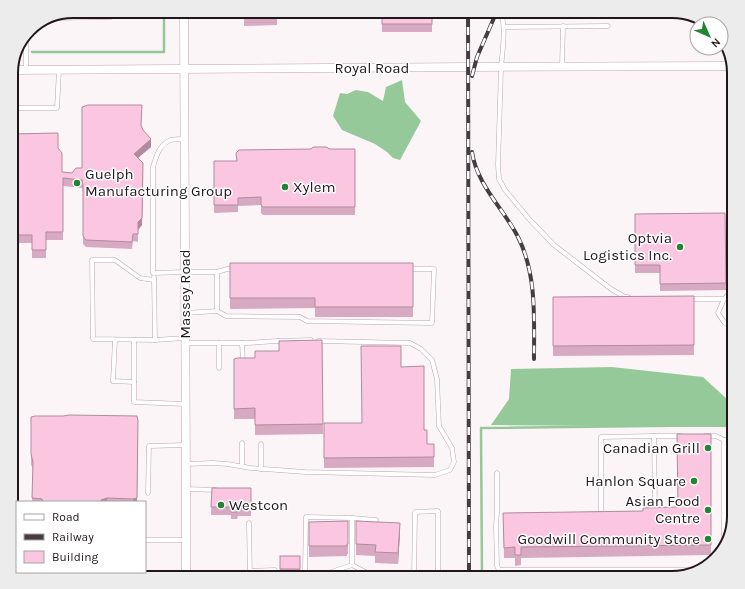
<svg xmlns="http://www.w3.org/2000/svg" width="745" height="589" font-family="Karla,sans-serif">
<rect width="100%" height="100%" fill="#fcf5f8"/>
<g fill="#96c999">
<path d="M402 80 405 102 421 121 400 160 393 158 387 152 375 144 342 130 333 116 340 93 347 94 356 90 368 92 383 101 386 87Z"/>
<path d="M612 367 703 377 728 400 726 427 491 425 509 399 511 369Z"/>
</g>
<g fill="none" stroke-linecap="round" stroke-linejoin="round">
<g stroke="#95c899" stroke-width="2.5">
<path d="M32 52H164V11"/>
<path d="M482 578 481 428 734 425"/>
</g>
<defs>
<g id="service">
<path d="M79 11V17"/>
<path d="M500 11C507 26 502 52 501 69 500 101 499 133 498 165L499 179 505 190 530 220 554 245 611 289 625 297H628"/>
<path d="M55 18 111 17"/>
<path d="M504 27 608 26"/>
<path d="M26 39V70"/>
<path d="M562 67 563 26"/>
<path d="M11 108H57L59 70"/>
<path d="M184 139C180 139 175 139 171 140 159 144 156 157 153 167V273L185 272H217V311L185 313"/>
<path d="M217 272 227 269H235"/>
<path d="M154 277 155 340 185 338"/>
<path d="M154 280 140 278 115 260H92L93 339 155 340"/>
<path d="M689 299H724"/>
<path d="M217 311 226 316 300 317 307 321 432 323 434 269H408"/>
<path d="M734 329 724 322 718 313 724 299 734 288"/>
<path d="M115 340 113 381 134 382"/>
<path d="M134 340V402L185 404"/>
<path d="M186 343H247L277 341 311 340"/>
<path d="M219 343V368"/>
<path d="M242 343 243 363"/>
<path d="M705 436H716L724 440H734"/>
<path d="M724 440V542"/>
<path d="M242 443V466"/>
<path d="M261 444V469"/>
<path d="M186 464 213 463 227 464 251 468 305 472 435 475 450 470 454 462 452 448 439 426 437 379 432 360 421 349 410 343 318 341"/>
<path d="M497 473V512L496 526 497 566 499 570H702"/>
<path d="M186 489 216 490"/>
<path d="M148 493 149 446 186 445"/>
<path d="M601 511V437L654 436"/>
<path d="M655 511 654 436H681"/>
<path d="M249 523 250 578"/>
<path d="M145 540H186"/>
<path d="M250 571 275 570"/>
<path d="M373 576 352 565V518L376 520"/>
<path d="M308 578 305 571 306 517 352 518"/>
<path d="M313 578 352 565"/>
<path d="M372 578 373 576 414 573"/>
<path d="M414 578 415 512 438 511V578"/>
</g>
<g id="minor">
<path d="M184 11 186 489V578"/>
<path d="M11 70 474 67 732 66"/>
</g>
</defs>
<use href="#service" stroke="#c0a2b0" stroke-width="5"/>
<use href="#minor" stroke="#c0a2b0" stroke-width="9"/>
<use href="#service" stroke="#fff" stroke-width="4"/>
<use href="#minor" stroke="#fff" stroke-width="8"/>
<defs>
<g id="rail">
<path d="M468 11 469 578"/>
<path d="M472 76 477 57 497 11"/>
<path d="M472 152C477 185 503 208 518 237 537 275 534 318 534 359"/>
</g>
</defs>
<use href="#rail" stroke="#473c42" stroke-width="4"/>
<use href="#rail" stroke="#fff" stroke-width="2.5" stroke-dasharray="8" stroke-linecap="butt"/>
</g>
<g fill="#d8aac1">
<path d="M244 11H277V25L244 26Z"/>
<path d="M382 11H446V14H432V32H382Z"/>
<path d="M141 125 143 130 151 147 138 158 143 171 142 225 138 230V242L133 241 132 249 86 247 83 244V192L82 188 63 186V240H46V258H32V243H11V134L58 148 62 172 72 173 82 168Z"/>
<path d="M329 149H355V215H263L261 213V205L238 206V212L214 213V161H236Z"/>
<path d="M725 213 726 290 660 291V273H635V214Z"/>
<path d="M230 263H413V317H315V308L230 309Z"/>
<path d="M694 296V355L553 356V297Z"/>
<path d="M322 340 323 434 255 435V419H234V359L255 358Z"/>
<path d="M401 367 424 430 427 444H434V467L324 468V423H362Z"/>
<path d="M31 417 137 502H32L33 471 31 464Z"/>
<path d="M711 434V555L521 558V565L515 566V558H504L503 513 643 511 677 507Z"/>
<path d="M212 488H251V516H238L237 519H231V515H211Z"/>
<path d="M348 521V554H347V556L309 557V522Z"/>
<path d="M356 521 400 533 398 564 375 563V556L356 555Z"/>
<rect x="280" y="556" width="20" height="21"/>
</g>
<g fill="#b08b9d">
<path d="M151 139V147L134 161V154Z"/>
<path d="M143 171 142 225 138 230V242V222Z"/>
<path d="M138 421 137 502H133V499Z"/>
<path d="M107 498V502H101V500Z"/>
<path d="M400 523V533L398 564V553Z"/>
</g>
<g fill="#fbc6e0" stroke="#b08b9d">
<path d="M244 11H277V15L244 16Z"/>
<rect x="382" y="11" width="50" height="13"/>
<path d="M88 105H142L141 125 143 130 151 139 134 154 143 163 142 218 138 222V234H133L132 242 86 240 83 236V185L82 180 63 178V232H46V250H32V235H11V134L58 133V148L62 153V172L72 173 76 168H82V107Z"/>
<path d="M313 147H327L329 149H355V207H263L261 205V197L238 198V205H214V161H237L236 153 239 150 311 149Z"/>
<path d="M725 213 726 283 660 284V265H635V214Z"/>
<path d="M230 263H413V307H315V298H230Z"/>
<path d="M694 296V345L553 346V297Z"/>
<path d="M322 340 323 424 255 425V408L234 409V359L237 358H255V351H279V341Z"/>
<path d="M361 346H401V367L424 366V430H427V444H434V457L324 458V423H362Z"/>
<path d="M69 415 137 416 138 421 137 498 133 499 107 498 101 500V502H43L42 499 32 498 33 462 31 454V417L35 416H63Z"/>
<path d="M677 434H711V545L521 547V555H515V547L504 548 503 513 643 511V508L678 507Z"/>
<path d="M212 488H251V508H238L237 512H231V507H211Z"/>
<path d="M348 521V544H347V546H309V522Z"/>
<path d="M356 521 400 523 398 553 375 552 376 545 356 544Z"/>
<rect x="280" y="556" width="20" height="13"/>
</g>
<g fill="#248436" stroke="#fff" stroke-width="1.5">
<circle cx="77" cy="183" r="4"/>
<circle cx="285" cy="187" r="4"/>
<circle cx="680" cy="247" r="4"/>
<circle cx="708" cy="448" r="4"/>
<circle cx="694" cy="481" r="4"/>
<circle cx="221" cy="505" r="4"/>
<circle cx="708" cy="510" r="4"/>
<circle cx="708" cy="539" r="4"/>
</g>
<g text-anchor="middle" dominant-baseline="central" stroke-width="3" stroke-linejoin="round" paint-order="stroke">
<g font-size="15" fill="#21161c" stroke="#fff">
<text x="372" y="68">Royal Road</text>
<text transform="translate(185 294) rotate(-90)">Massey Road</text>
</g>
<g font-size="15" fill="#21161c" stroke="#fff" text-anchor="end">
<text x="85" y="174" text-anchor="start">Guelph<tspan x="85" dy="17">Manufacturing Group</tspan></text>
<text x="293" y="187" text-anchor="start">Xylem</text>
<text x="672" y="238">Optvia<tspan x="672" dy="17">Logistics Inc.</tspan></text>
<text x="700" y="448">Canadian Grill</text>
<text x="686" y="481">Hanlon Square</text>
<text x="700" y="501">Asian Food<tspan x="700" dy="17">Centre</tspan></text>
<text x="229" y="505" text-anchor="start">Westcon</text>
<text x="700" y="539">Goodwill Community Store</text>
</g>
</g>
<path d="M0 0H745V589H0ZM73 18H672A55 55 0 0 1 727 73V516A55 55 0 0 1 672 571H73A55 55 0 0 1 18 516V73A55 55 0 0 1 73 18Z" fill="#edeced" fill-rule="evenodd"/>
<path fill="none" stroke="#21161c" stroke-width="2" d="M73 18H672A55 55 0 0 1 727 73V516A55 55 0 0 1 672 571H73A55 55 0 0 1 18 516V73A55 55 0 0 1 73 18Z"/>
<rect x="16" y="501" width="130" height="72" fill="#ffffff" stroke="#a6a2a4"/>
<rect x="24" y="514" width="20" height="6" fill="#ffffff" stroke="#a6a2a4"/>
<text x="52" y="521" font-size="12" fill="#21161c">Road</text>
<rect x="24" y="534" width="20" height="6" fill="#473c42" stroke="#a6a2a4"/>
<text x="52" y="541" font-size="12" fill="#21161c">Railway</text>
<rect x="24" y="551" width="20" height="12" fill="#fbc6e0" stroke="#a6a2a4"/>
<text x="52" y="561" font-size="12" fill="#21161c">Building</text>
<g transform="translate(709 36) rotate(135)"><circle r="19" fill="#ffffff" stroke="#a6a2a4"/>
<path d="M0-3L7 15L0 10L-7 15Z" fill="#248436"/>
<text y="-6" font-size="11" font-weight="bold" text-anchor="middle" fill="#21161c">N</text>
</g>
</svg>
